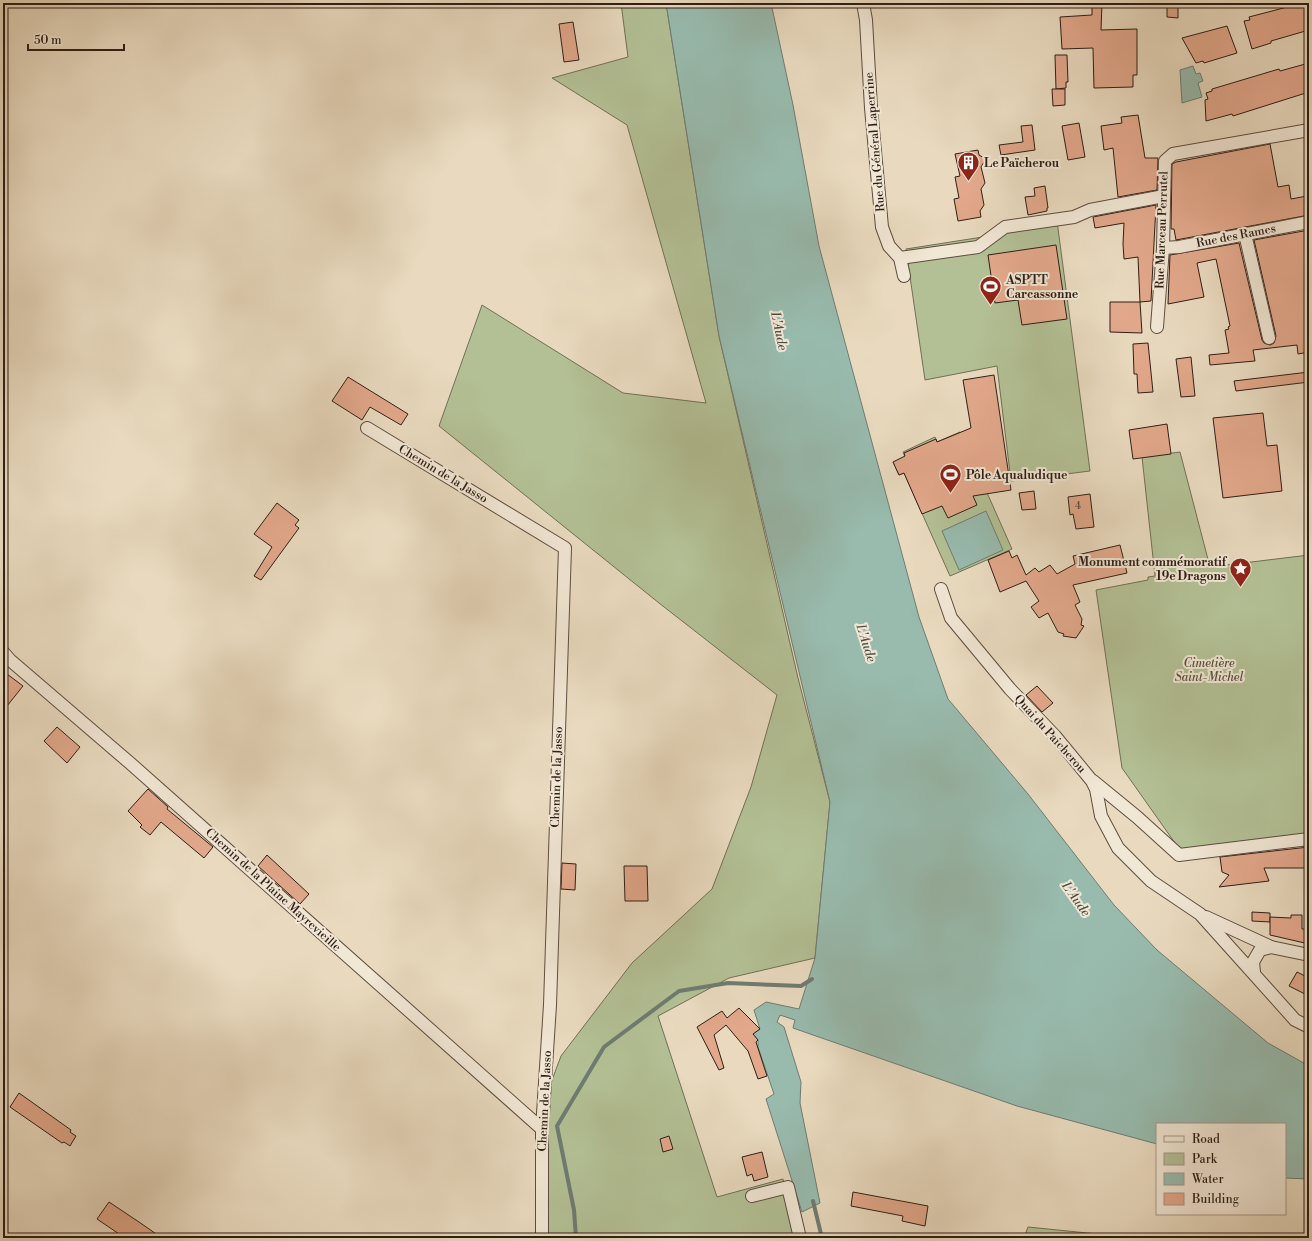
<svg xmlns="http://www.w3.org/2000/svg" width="1312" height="1241" font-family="'Libre Bodoni',serif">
<rect width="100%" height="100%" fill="#e9dabf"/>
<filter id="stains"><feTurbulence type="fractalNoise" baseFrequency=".005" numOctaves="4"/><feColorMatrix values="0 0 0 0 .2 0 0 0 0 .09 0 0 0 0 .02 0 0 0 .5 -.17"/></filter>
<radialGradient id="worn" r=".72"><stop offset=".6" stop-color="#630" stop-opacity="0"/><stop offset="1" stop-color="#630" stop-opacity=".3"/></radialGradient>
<g fill="#b3c095" stroke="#716f56">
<path d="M621 3H666L719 336 798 678 830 802 815 958 729 978 658 1016 717 1197 783 1179 797 1238H546L540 1112 561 1056 632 963 712 889 751 787 777 695 659 603 439 426 482 305 623 393 706 403 627 125 552 78 628 57Z"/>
<path d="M1057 221 1090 471 1011 481 997 366 925 380 906 249 989 236Z"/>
<path d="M960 432 1012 549 950 576 904 473 899 475 893 462 905 457 903 452 935 437 937 442Z"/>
<path d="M1180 452 1210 567 1309 555V834L1180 850 1122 768 1096 590 1148 580V577L1155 576 1142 457Z"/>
<path d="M1028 1227 1137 1238H1024Z"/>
</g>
<g fill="#98bbae" stroke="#6e7c72">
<path d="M666 3H771L793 105 819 246 919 617 948 699 1028 794 1114 905 1157 950 1268 1043 1309 1066V1179L1285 1178V1124H1157V1144L1017 1106 793 1028 795 1020 780 1015 777 1022 784 1027 801 1082 800 1103 820 1203 802 1212 766 1099 774 1094 758 1047V1040L753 1034 760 1029 754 1010 766 1002 799 1009 815 958 830 802 719 336Z"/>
<path d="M1193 66 1196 74 1200 73 1203 81 1198 83 1202 97 1182 103 1180 70Z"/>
<path d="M986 511 1003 550 959 570 942 531Z"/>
</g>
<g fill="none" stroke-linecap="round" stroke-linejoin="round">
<g stroke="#6e7c72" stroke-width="4">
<path d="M813 1201 822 1238"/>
<path d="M576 1238 574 1210 557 1126 604 1047 679 991 728 983 801 986 812 979"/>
</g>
</g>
<g fill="#e2a88b" stroke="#2f1e17">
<path d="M1092 3H1102L1101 30 1137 29V75H1133V87L1094 88 1093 48 1062 49 1060 17 1092 15Z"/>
<path d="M1167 3H1178V18L1167 17Z"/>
<path d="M1295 3H1309V30L1271 41V43L1252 49 1244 21 1250 20 1249 17 1295 5Z"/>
<path d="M573 22 579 60 564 62 559 24Z"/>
<path d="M1227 26 1237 53 1204 63 1203 61 1196 63 1182 38Z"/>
<path d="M1055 55H1067L1068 82H1066V88L1056 89Z"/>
<path d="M1309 63V92L1233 116 1232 114 1206 121 1205 100 1208 99 1206 93 1212 91V89L1279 69 1280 71Z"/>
<path d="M1052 89H1065V105L1053 106Z"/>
<path d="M1138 115 1145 158H1158L1157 190 1118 197 1113 148 1104 150 1101 126 1122 123 1121 117Z"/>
<path d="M1079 123 1085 157 1068 160 1062 126Z"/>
<path d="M1032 125 1035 150 1001 155 999 145 1023 142 1021 126Z"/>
<path d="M1270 144 1278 187 1289 185 1291 199 1307 196 1309 215 1176 240 1174 229H1171L1172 164 1176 162Z"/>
<path d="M978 150 979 155 986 159 981 167 985 183 981 189 984 205 980 211 981 217 958 221 954 199 959 198 955 177 960 176 955 154Z"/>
<path d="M1045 186 1048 208H1047V211L1028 215 1025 197 1035 196 1034 188Z"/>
<path d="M1156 205 1151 301 1140 302 1142 333 1110 332V302H1140L1138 257 1124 259 1123 244 1124 223 1095 228 1093 217Z"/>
<path d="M1309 230V250L1306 251 1309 264V352L1298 354 1297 345 1253 350 1255 361 1210 365 1209 355 1229 353 1225 330 1229 329 1228 327 1230 326 1216 259 1197 263 1204 297 1168 304 1170 255 1239 243 1262 340 1264 343 1270 345 1274 343 1276 336 1254 240Z"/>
<path d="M1056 245 1067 319 1022 325 1018 300 995 303 988 255Z"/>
<path d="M1148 343 1153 392 1138 393 1137 374H1134L1133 344Z"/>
<path d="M1191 357 1195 396 1181 397 1176 359Z"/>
<path d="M1309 372V382L1236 391 1234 381Z"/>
<path d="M994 375 1011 490 973 496 977 505 948 518 942 506 922 514 904 473 899 475 893 462 905 456 904 453 936 439 937 442 971 428 963 380Z"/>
<path d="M348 377 408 414 401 425 370 407 362 420 332 401Z"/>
<path d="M1263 413 1267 446 1277 445 1282 491 1223 498 1213 418Z"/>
<path d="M1167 424 1171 454 1133 459 1129 430Z"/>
<path d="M1034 491 1036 509 1022 510 1019 493Z"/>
<path d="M1090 494 1094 527 1076 529 1073 514 1070 515 1068 497Z"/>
<path d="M277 503 299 520 295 525 299 528 261 580 254 576 272 547 254 534Z"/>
<path d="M1120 545 1127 573 1073 585 1080 602 1075 605 1082 619 1081 625 1084 626 1076 638 1063 636 1064 634 1058 632 1048 613 1039 618 1031 607 1039 601 1026 581 1000 592 988 560 1009 551 1012 558 1017 555 1026 575 1035 568 1039 572 1050 565 1057 574 1075 564 1073 556Z"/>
<path d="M3 671 23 686 3 711Z"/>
<path d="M1037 686 1053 703 1042 712 1026 695Z"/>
<path d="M57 727 80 747 67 763 44 741Z"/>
<path d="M148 789 168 807 167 809 213 847 204 858 161 822 150 835 140 827 142 825 128 811Z"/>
<path d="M1309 847V868H1264L1269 881 1219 887 1229 875 1222 872 1220 857Z"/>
<path d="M267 855 309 894 300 904 258 866Z"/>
<path d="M562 863 576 864 575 890 561 889Z"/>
<path d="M624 866H647L648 901H625Z"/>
<path d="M1252 912 1270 913V922L1252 921Z"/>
<path d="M1291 915H1302V929H1309V944L1270 935V917L1291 918Z"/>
<path d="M1297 972 1309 978V996L1289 986Z"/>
<path d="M739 1008 760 1029 753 1034 758 1040 756 1042 767 1076 758 1079 748 1051 726 1025 714 1035 724 1068 719 1070 697 1027 722 1011 727 1018Z"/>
<path d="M19 1093 71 1130 70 1132 76 1136 70 1146 64 1142 62 1143 10 1107Z"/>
<path d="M669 1136 673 1149 663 1152 660 1139Z"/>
<path d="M762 1152 768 1177 754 1181 752 1174 747 1176 742 1157Z"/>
<path d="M853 1192 928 1206 925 1226 902 1221 903 1216 851 1206Z"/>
<path d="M109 1202 139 1222 162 1238H125L97 1219Z"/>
</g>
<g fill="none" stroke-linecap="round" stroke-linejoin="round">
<defs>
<g id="minor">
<path d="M863 3 866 20 871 108 882 227 889 246 900 258 904 276"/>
<path d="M1245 234 1269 338"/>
<path d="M1163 248 1179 247 1309 222"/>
<path d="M900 258 978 247 1005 227 1074 217 1090 210 1164 196"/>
<path d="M1157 327 1163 248 1165 161 1173 154 1309 130"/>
<path d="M367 428 565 548 550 1005 542 1129V1238"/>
<path d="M941 589 951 618 1010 689 1055 736 1092 781 1096 789 1101 816 1118 848 1151 881 1200 914 1295 1020 1309 1027"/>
<path d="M3 652 10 660 130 763 542 1129"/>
<path d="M1093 781 1137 817 1179 855 1309 839"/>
<path d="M1206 917 1271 947 1309 955"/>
<path d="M1254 972 1253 962 1260 950 1271 947"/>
<path d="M752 1196 788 1187 800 1238"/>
</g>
</defs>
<use href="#minor" stroke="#5e4d41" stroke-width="14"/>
<use href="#minor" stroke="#f1e7d5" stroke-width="12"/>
</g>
<defs>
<symbol id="building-pin" viewBox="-11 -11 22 30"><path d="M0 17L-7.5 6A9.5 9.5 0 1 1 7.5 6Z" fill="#8f2418" stroke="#f1e7d5"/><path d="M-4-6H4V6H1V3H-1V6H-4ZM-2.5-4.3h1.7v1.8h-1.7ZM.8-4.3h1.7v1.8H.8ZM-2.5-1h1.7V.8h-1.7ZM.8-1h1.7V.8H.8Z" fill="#fff"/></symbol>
<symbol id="stadium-pin" viewBox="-11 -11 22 30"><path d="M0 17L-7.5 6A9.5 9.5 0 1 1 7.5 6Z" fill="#8f2418" stroke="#f1e7d5"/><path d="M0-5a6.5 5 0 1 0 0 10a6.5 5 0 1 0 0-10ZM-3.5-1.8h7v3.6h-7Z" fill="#fff"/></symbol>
<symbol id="sight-pin" viewBox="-11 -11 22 30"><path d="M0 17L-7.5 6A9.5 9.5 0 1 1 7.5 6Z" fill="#8f2418" stroke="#f1e7d5"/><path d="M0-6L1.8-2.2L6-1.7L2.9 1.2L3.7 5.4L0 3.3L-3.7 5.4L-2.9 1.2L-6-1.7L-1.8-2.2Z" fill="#fff"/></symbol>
</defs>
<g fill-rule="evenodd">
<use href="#building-pin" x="956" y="150" width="25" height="34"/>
<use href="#stadium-pin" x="978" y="274" width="25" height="34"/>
<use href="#stadium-pin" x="938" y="462" width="25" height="34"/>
<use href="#sight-pin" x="1228" y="556" width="25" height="34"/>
</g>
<g text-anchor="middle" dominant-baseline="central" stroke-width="4" stroke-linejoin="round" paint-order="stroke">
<g font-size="10" fill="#5c4034">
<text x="1078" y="506">4</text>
</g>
<g font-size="12" fill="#2f1e17" stroke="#f1e7d5">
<text transform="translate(875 142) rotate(-95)">Rue du Général Laperrine</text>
<text transform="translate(1162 230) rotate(-88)">Rue Marceau Perrutel</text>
<text transform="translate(1236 236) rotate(-11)">Rue des Rames</text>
<text transform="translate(443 474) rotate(31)">Chemin de la Jasso</text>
<text transform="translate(1050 734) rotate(48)">Quai du Paicherou</text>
<text transform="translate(557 777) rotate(-88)">Chemin de la Jasso</text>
<text transform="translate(273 890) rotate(42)">Chemin de la Plaine Mayrevieille</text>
<text transform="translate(545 1101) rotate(-87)">Chemin de la Jasso</text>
</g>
<g font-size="12" font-weight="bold" fill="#2f1e17" stroke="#f1e7d5" text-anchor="start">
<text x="984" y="163">Le Païcherou</text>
<text x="1006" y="280">ASPTT<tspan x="1006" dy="14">Carcassonne</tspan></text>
<text x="966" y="475">Pôle Aqualudique</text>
<text x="1226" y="562" text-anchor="end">Monument commémoratif<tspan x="1226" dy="14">19e Dragons</tspan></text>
</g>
<g font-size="12" font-style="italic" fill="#574f3d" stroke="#f1e7d5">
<text x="1209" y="663">Cimetière<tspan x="1209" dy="14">Saint-Michel</tspan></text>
</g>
<g font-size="13" font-style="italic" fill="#4e4d44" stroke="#f1e7d5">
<text transform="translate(779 331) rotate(78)">L'Aude</text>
<text transform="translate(866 643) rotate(72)">L'Aude</text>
<text transform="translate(1076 899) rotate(55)">L'Aude</text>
</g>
</g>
<rect width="1312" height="1241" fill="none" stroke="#e9dabf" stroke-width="16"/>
<rect x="4" y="4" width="1304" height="1233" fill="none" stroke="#2f1e17" stroke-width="2"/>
<rect x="8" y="8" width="1296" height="1225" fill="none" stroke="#2f1e17"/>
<rect x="1156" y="1123" width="130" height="92" fill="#f1e7d5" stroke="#a39789"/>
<rect x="1164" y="1136" width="20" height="6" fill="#f1e7d5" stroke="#a39789"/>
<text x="1192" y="1143" font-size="12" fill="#2f1e17">Road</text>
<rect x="1164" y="1153" width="20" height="12" fill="#b3c095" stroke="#a39789"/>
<text x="1192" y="1163" font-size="12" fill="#2f1e17">Park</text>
<rect x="1164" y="1173" width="20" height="12" fill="#98bbae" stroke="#a39789"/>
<text x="1192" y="1183" font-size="12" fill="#2f1e17">Water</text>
<rect x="1164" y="1193" width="20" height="12" fill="#e2a88b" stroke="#a39789"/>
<text x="1192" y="1203" font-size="12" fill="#2f1e17">Building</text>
<path d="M28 44v6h96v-6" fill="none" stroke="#2f1e17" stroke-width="2"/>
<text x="34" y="44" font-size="12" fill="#2f1e17" stroke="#f1e7d5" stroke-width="3" paint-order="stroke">50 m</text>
<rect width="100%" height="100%" filter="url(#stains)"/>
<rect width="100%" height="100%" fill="url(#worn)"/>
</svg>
